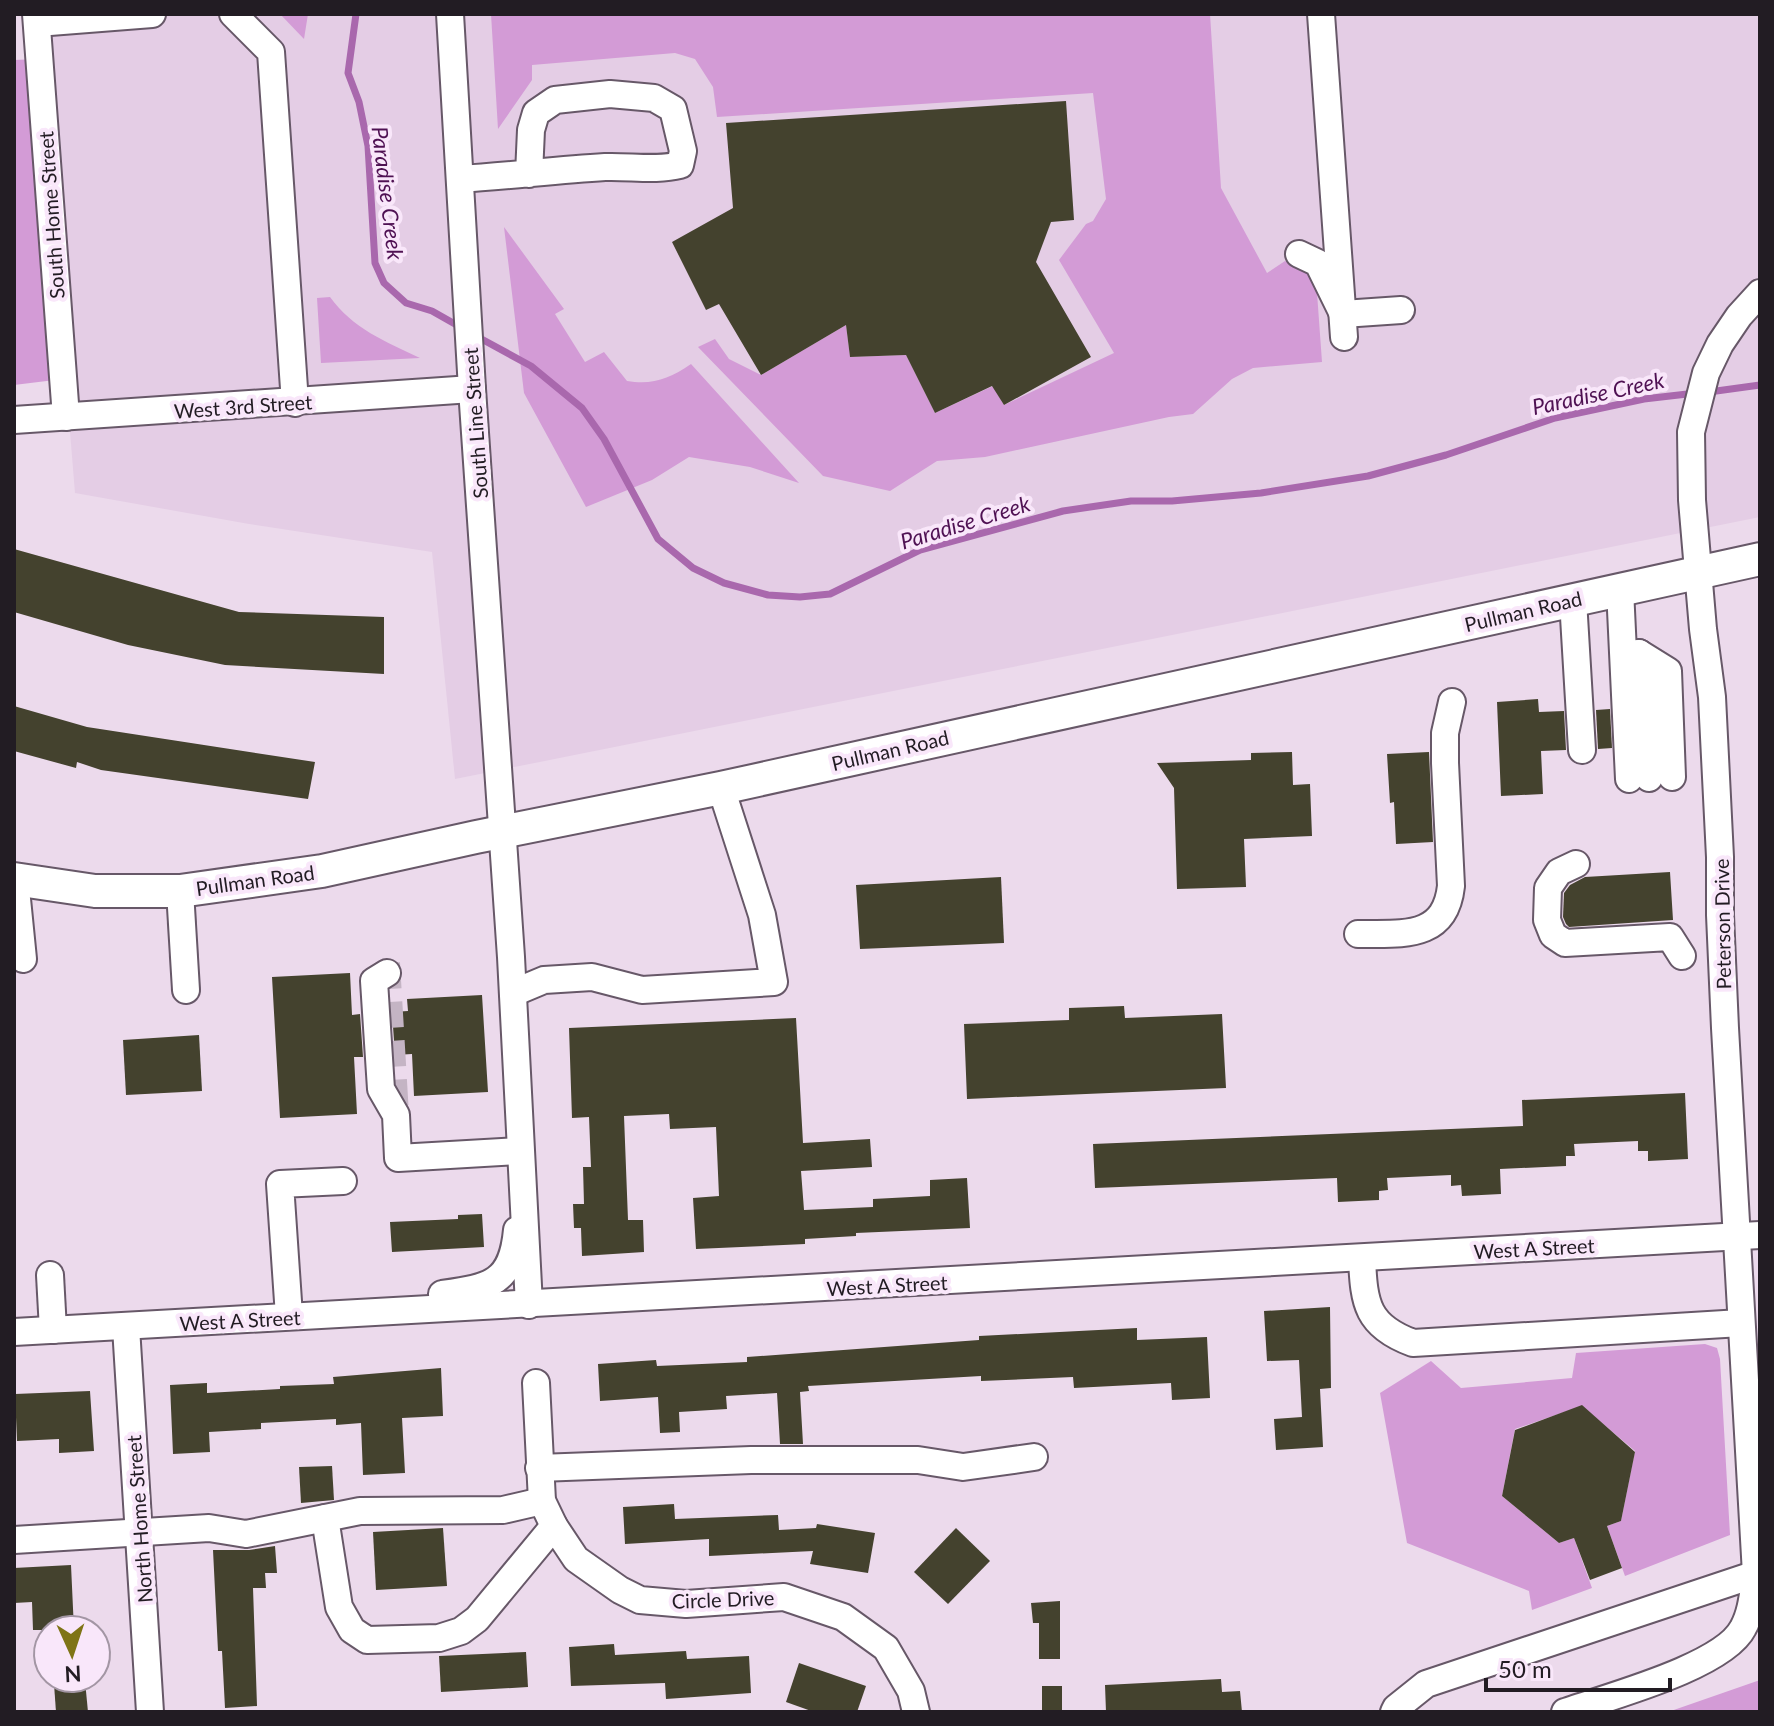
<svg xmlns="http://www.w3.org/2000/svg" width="1774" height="1726" font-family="Lato,sans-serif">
<rect width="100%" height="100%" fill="#ecdaec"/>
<path fill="#e4cde5" d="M36 14H1760V517L455 779 432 552 249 524 75 493Z"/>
<g fill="#d39bd6">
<path d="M280 14H308L304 39Z"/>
<path d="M491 14H1210L1221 188 1267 273 1285 261 1305 269 1316 279 1322 362 1253 368 1232 379 1193 414 1169 417 985 457 937 461 890 491 823 476 698 347 715 339 729 359 761 375 846 325 850 357 906 355 935 413 993 386 1004 405 1114 353 1059 260 1086 224 1093 221 1106 199 1093 93 717 117 713 87 695 59 675 53 532 65V80L498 129Z"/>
<path d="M39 59 63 379 14 385V60Z"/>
<path d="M504 227 564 309 555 314 585 362 604 352 627 381C653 385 669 379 691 364L799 483 750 467 689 457 652 480 586 507 524 393Z"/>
<path d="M330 297C352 328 386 342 420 358L321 363 317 298Z"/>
<path d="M1705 1344 1717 1348 1720 1359 1730 1535 1625 1576 1607 1526 1621 1521 1635 1451 1582 1406 1515 1429 1502 1496 1559 1543 1574 1538 1592 1588 1532 1610 1529 1591 1407 1543 1380 1393 1431 1361 1461 1388 1572 1378 1576 1353Z"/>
<path d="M1760 1680V1712H1668Z"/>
</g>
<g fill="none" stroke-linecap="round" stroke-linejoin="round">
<g stroke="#a968ad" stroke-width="7">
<path d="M356 14 348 73 359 102 368 146 375 263 384 283 406 303 432 311 462 328"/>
<path d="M476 336 531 366 582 408 604 439 658 539 693 568 724 583 768 595 800 597 830 594 920 550 1063 511 1131 501H1172L1261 493 1368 476 1446 455 1555 418 1644 399 1696 393"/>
<path d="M1709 392 1760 385"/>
</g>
</g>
<g fill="#44422e">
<path d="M1066 101 1074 220 1051 222 1036 262 1091 357 1004 405 992 386 935 413 906 355 850 357 846 325 761 375 719 304 706 310 672 242 733 208 726 123Z"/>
<path d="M14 549 239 612 384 617V674L225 665 128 645 14 612Z"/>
<path d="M1538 699 1539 712 1564 711 1566 750 1541 751 1543 794 1501 796 1497 702Z"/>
<path d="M14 706 87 727 315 762 308 799 101 770 77 762 76 768 14 751Z"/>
<path d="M1610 709 1612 748 1598 749 1596 710Z"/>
<path d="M1292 752 1293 785 1310 784 1312 836 1244 839 1246 887 1177 889 1174 788 1157 763 1251 760V753Z"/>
<path d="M1429 752 1433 842 1396 844 1394 802 1390 803 1387 754Z"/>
<path d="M1670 872 1673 920 1569 927 1566 924 1563 917 1564 893 1570 885 1585 877Z"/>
<path d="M1001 877 1004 943 860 949 856 885Z"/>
<path d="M350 973 352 1015 360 1014 363 1057H354L357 1114 280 1118 272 977Z"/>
<path d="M482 995 488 1092 414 1096 412 1054 395 1055 392 1012 408 1011 407 999Z"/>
<path d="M1124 1006 1125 1018 1222 1014 1226 1088 967 1099 964 1024 1069 1020V1008Z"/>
<path d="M796 1018 803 1143 870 1139 872 1167 801 1171 804 1210 873 1207V1199L930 1196V1180L967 1178 970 1228 856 1233V1236L805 1239V1244L696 1249 693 1198 719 1196 716 1127 670 1129 669 1114 624 1116 628 1220H643L644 1252 582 1256 581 1228H574L573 1204H584L583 1167H591L589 1117 572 1118 569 1028Z"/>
<path d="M199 1035 202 1091 126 1095 123 1040Z"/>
<path d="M1685 1093 1688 1159 1648 1161V1151H1638V1141L1574 1144 1575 1156H1566V1166L1500 1169 1501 1194 1462 1196 1461 1185 1451 1186V1175L1387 1178 1388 1190 1379 1191V1200L1338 1202 1337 1178 1095 1188 1093 1144 1523 1126 1522 1100Z"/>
<path d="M482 1214 484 1247 392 1252 390 1222 458 1219V1215Z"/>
<path d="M1330 1307 1331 1388 1320 1389 1323 1447 1276 1450 1274 1419 1302 1417 1299 1360 1267 1361 1264 1311Z"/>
<path d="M1137 1328V1340L1207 1337 1210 1398 1172 1400 1171 1383 1074 1388 1073 1377 981 1381V1376L808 1386 809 1391 800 1392 803 1444H780L777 1393 726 1396 727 1409 679 1412 680 1432 660 1433 658 1397 600 1401 598 1364 656 1360 657 1366 747 1362V1357L979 1340V1336Z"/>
<path d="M441 1368 443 1416 402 1418 405 1473 363 1475 361 1423 336 1425V1419L261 1423V1429L209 1432 210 1452 173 1454 170 1385 207 1383V1393L280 1389V1386L334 1384 333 1377Z"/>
<path d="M90 1391 94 1451 59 1453V1439L17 1441 15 1394Z"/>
<path d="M1582 1405 1635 1452 1621 1521 1607 1526 1622 1568 1590 1580 1574 1538 1559 1543 1502 1496 1515 1430Z"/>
<path d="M332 1466 334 1500 301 1503 299 1467Z"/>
<path d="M674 1504 675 1519 778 1515 779 1530 816 1528 817 1524 875 1533 868 1573 810 1564 813 1551 709 1556V1539L625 1544 623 1507Z"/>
<path d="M443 1528 447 1586 376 1590 373 1532Z"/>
<path d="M956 1528 990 1561 948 1604 914 1572Z"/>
<path d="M275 1546 277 1573H265L266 1588H253L257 1706 225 1708 222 1651H218L213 1550H249Z"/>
<path d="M71 1565 74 1630H33L32 1602 14 1603V1568Z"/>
<path d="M1060 1601V1659H1039V1623H1033L1031 1603Z"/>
<path d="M614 1644 615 1655 686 1651 687 1659 749 1656 751 1693 666 1699 665 1683 571 1686 569 1647Z"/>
<path d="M526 1652 528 1687 441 1692 439 1656Z"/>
<path d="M799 1663 866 1686 857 1712H814L786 1702Z"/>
<path d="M1221 1679 1222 1692 1240 1691 1242 1712H1106L1105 1685Z"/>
<path d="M85 1681 88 1712H56L54 1684Z"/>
<rect x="1042" y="1686" width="20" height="26"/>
</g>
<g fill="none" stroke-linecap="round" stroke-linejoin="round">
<path stroke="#c4b4c4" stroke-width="26" stroke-dasharray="26 13" stroke-linecap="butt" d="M387 963 396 1115"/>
<defs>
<g id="minor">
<path d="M36 14 66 417"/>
<path d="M233 14 271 52 295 403"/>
<path d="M450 14 472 389 511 957 529 1305"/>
<path d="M1321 14 1344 337"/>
<path d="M37 23 152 14"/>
<path d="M460 179C508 176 556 170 605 167 630 166 656 171 680 165L683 151 673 109 654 98 610 94 555 100 536 113 531 130 529 174"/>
<path d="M1299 254 1318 263 1343 314 1401 310"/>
<path d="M14 420 472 389"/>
<path d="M1620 589 1629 779"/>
<path d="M1573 600 1582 750"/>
<path d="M1639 653 1668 671 1672 777"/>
<path d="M1639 653 1645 672 1649 778"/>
<path d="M1576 864 1559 872 1548 888 1547 920 1553 935 1565 943 1670 937 1682 956"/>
<path d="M15 879 23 959"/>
<path d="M180 891 186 990"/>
<path d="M1358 934C1400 933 1445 941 1451 886L1445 763V733L1452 702"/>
<path d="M387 973 374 981 381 1089 396 1115 398 1158 520 1151"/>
<path d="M513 993 544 980 592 977 642 990 774 982 762 915 721 788"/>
<path d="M1362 1259C1364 1304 1367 1326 1413 1343L1741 1323"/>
<path d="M50 1275 53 1330"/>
<path d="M442 1294C490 1287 512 1284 517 1230"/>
<path d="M289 1316 280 1184 343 1181"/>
<path d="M126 1327 150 1712"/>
<path d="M14 1332 1760 1235"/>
<path d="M536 1383 542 1501 554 1526 576 1559 620 1590 640 1600 686 1604 784 1597 843 1617 886 1648 911 1691 916 1712"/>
<path d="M539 1468 751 1460H918L963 1467 1034 1457"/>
<path d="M325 1518 339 1607 352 1630 367 1640 439 1638 461 1631 477 1619 554 1526"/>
<path d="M14 1540 209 1528 246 1534 360 1511 503 1510 542 1501"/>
<path d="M1394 1712 1396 1708 1426 1684 1756 1574"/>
<path d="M1565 1712C1607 1697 1723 1667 1743 1628 1752 1612 1753 1592 1756 1574L1725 1028 1720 915V857L1712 697 1703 629 1692 500 1691 432 1706 373 1720 344 1739 316 1760 293"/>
</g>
<path id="major" d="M14 879 95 891H180L322 871 476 837 721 788 1760 559"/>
</defs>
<use href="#minor" stroke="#675868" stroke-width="30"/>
<use href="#major" stroke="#675868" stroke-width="36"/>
<use href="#minor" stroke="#fff" stroke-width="26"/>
<use href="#major" stroke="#fff" stroke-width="32"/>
</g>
<g text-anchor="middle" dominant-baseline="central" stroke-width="8" stroke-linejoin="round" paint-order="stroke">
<g font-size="20" fill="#221c23" stroke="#f9e7fa">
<text transform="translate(51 215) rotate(-94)">South Home Street</text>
<text transform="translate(243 406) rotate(-4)">West 3rd Street</text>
<text transform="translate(475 423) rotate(-94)">South Line Street</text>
<text transform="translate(1523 611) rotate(-13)">Pullman Road</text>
<text transform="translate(890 750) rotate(-13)">Pullman Road</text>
<text transform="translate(255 880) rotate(-8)">Pullman Road</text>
<text transform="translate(1722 924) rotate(-91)">Peterson Drive</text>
<text transform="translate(1534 1248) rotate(-3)">West A Street</text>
<text transform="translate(887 1285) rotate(-3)">West A Street</text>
<text transform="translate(240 1320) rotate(-3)">West A Street</text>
<text transform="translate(139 1519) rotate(-94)">North Home Street</text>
<text transform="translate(723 1599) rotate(-2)">Circle Drive</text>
</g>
<g font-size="22" font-style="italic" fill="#4f1153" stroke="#f9e7fa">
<text transform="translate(388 193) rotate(83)">Paradise Creek</text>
<text transform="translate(1598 393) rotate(-12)">Paradise Creek</text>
<text transform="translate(965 522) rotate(-17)">Paradise Creek</text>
</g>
</g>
<rect width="1774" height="1726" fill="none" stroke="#221c23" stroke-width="32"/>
<g transform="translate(72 1654) rotate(177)"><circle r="38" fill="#f9e7fa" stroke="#a396a4" stroke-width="2"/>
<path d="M0-6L14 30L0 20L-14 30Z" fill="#7f7416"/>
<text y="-12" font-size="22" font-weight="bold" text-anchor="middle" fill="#221c23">N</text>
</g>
<path d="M1486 1678v12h184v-12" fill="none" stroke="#221c23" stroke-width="4"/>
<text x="1498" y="1678" font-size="24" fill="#221c23" stroke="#f9e7fa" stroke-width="6" paint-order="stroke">50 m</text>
</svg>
